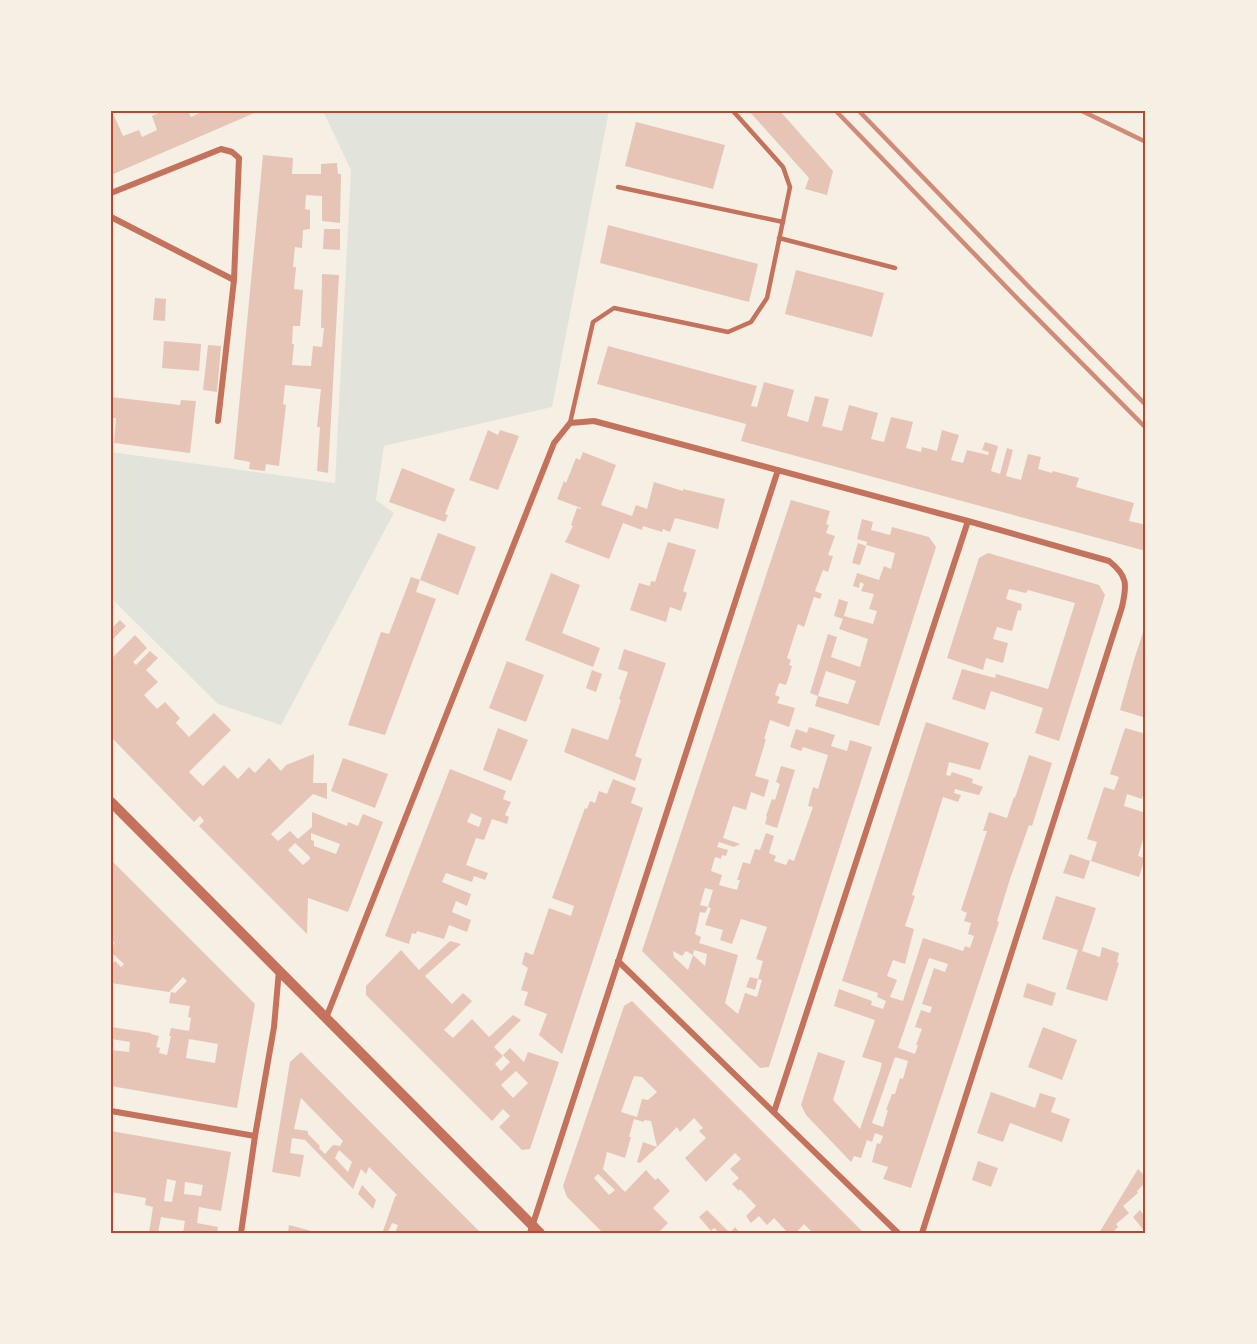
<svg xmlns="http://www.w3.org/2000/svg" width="1257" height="1344" font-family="Karla,sans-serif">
<rect width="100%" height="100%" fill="#f6efe4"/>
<path fill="#e2e4dc" d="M323 111H609L552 407 384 446 376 500 394 513 281 725 218 704 111 598V452L335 483 351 170Z"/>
<g fill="#e6c5b7" fill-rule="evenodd">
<path d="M111 111H118L113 113 123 136 139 130 142 137 157 130 152 116 159 113 158 111H188L191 117 204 111H259L111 175Z"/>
<path d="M749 111H780L833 171 827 195 805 189 809 178Z"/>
<path d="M636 122 725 145 713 189 625 166Z"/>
<path d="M263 155 293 158 292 174H321V164L337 163 338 174H341L340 223 322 221V196L306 195 305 209 310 210V229L303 230 302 248 295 247 293 267H296L294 289 303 290 300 326H293L292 344H294L292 365 311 366 313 346 322 347 324 328H321L322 274 339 275 328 473 317 471 320 427H317L321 389H319L285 385 283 404 286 405 279 466 266 464 265 471 249 469 250 462 234 459Z"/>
<path d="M608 225 758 264 749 302 600 263Z"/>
<path d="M324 229H340V250L323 249Z"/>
<path d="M796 270 884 293 872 337 785 314Z"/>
<path d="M155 298 166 299 165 321 153 320Z"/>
<path d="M164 341 201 344 199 371 162 368Z"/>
<path d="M208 345 221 346 217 392 203 390Z"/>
<path d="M608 346 757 386 751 406 757 407 764 382 794 390 787 416 808 422 815 396 829 399 822 426 842 431 849 405 878 413 871 439 884 442 891 417 913 422 906 448 921 452 922 447 937 451 942 430 959 435 951 460 963 463 967 450 988 455 989 452 982 450 985 442 998 446 991 471 1000 474 1007 448 1013 450 1006 476 1021 480 1028 454 1041 457 1038 469 1052 473 1053 471 1079 478 1076 487 1134 503 1129 521 1146 525V551L741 441 746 424 597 384Z"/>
<path d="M111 397 180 405 181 400 196 401 190 453 114 443 116 418H111Z"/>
<path d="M488 430 498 435 500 430 519 436 498 490 469 480Z"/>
<path d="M583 452 616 465 601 505 632 516 636 505 647 509 654 482 683 491V489L725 499 718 529 675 518 670 532 663 529 662 532 643 526 642 530 623 523 609 559 565 542 573 526 571 525 577 508 581 509V508L557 499 564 481 566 483 576 458 580 460Z"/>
<path d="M402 468 455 489 445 514 448 515 445 522 389 502Z"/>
<path d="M791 500 830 511 826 524 829 525 826 533 835 536 828 555 833 556 828 572 823 570 815 591 822 594 820 599 814 597 804 627 798 624 787 658 791 660 789 665 792 666 790 673 786 685 779 683 775 695 780 697 777 703 795 708 789 727 770 720 764 739H766L755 776 769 780 764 797 751 792 746 810 733 806 723 838 740 844 734 847 719 842 717 847 728 850 726 856 722 855 721 859 715 857 711 871 722 875 719 885 737 890 740 880H737L743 862 750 864 755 849 760 850 766 833 774 836 769 853 776 856 774 861 786 865 789 859 794 861 813 807 808 806 813 787 818 789 828 755 803 747 801 751 790 747 796 729 807 733 809 727 835 735 831 746 847 751 850 740 872 747 769 1067 760 1068 642 951ZM705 888 713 890 708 907 711 908 705 925 723 930 720 940 732 944 741 919 767 927 756 959 763 961 758 979 750 977 746 987 755 990 758 979 762 980 757 997 745 993 738 1014 725 1003 738 955 699 943 701 937 695 934 700 912 705 913 708 907 700 905ZM694 950 707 954 705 966 693 955 688 970 674 957 673 951 682 956 686 951 693 955Z"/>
<path d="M862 519 873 522 871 530 890 535 892 527 929 537 936 547 879 726 815 706 818 696 848 704 856 681 826 671 818 696 810 693 828 634 837 637 831 657 860 667 868 639 839 629 843 619 834 616 839 599 848 602 844 616 873 624 877 611 869 609 874 594 861 591 864 584 860 582 859 588 853 586 857 573 879 580 884 566 891 569 895 553 866 545 867 542 857 539Z"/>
<path d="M438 533 476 547 458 595 420 580Z"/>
<path d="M668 542 696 550 683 591 687 593 681 611 670 607 666 622 630 610 639 583 650 586 651 581 655 582Z"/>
<path d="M858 543 866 546 860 565 852 563Z"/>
<path d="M988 553 1099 585 1105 595 1059 741 1035 733 1043 708 991 691 985 710 952 699 962 669 995 678 996 674 1048 689 1075 603 1028 590 1026 593 1009 589 1006 599 1022 604 1021 611 1018 610 1012 631 997 627 993 639 1008 643 1003 663 986 658 983 670 947 658 979 558Z"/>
<path d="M551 573 580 585 562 633 600 648 593 667 525 640Z"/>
<path d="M411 577 420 580 416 592 436 599 385 735 348 725 381 632 389 634Z"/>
<path d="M120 620 126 626 111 641V629Z"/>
<path d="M1146 623V718L1120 710 1134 660Z"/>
<path d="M135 635 147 648 133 662 136 665 150 651 158 658 146 670 158 682 144 695 157 709 165 702 180 718 176 723 189 737 214 713 231 730 189 772 203 786 224 765 238 779 249 767 255 773 269 758 281 771 286 765 314 754 313 783H327V799L313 794 271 834 278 841 290 831 298 839 312 827V812L347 826 348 822 358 826 363 814 383 822 348 912 308 898 307 934 199 826 204 821 200 816 194 822 111 737V659ZM311 833 340 844 336 854 314 846V841L311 840ZM295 843 310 857V859L303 865 288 850Z"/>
<path d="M624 649 666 663 635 756 642 759 635 781 564 752 572 728 608 740 621 700 619 699 628 672 618 669Z"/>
<path d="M507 661 544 675 526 722 489 708Z"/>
<path d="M592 670 602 674 596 692 586 688Z"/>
<path d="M926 722 989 743 980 770 949 762 946 775 950 776 952 772 973 779 972 783 983 787 979 795 955 789 954 793 961 795 958 802 943 797 912 895 915 896 905 926 914 929 905 964 893 960 887 976 897 980 890 997 903 1001 923 938 963 951 965 946 970 948 974 936 968 934 971 923 964 921 967 913 961 910 987 831H983L989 812 1007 818 1014 797 1015 798 1029 755 1052 763 1032 826 1029 825 1010 879 997 921 999 922 911 1188 883 1179 888 1167 872 1162 877 1143 880 1144 883 1136 875 1133 872 1142 867 1140 861 1158 854 1156 851 1162 806 1115 801 1105 818 1052 845 1061 833 1100 860 1129 880 1071 882 1063 862 1057 875 1020 834 1006 839 989 872 1001 871 1005 883 1009 886 1001 877 997 878 993 842 981ZM929 958 948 964 945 972 934 968 922 1004 932 1007 930 1013 921 1010 915 1027 922 1029 916 1045H918L915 1054 898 1048ZM895 1057 908 1061 903 1079 900 1078 895 1094H892L886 1110H888L883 1127 872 1123Z"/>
<path d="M498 728 528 740 511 781 483 770Z"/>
<path d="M1125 728 1146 734V785L1142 799 1127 794 1124 806 1146 813V830L1138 856 1145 858 1139 877 1091 861 1097 842 1087 839 1104 787 1114 790 1119 777 1110 774Z"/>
<path d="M343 758 388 774 375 808 331 791Z"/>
<path d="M781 766 795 770 777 828 765 824 767 817 766 816 772 799 775 800 780 784 776 782Z"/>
<path d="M450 769 506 791 503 799 511 802 505 815 509 817 507 824 492 819 484 840 476 838 466 865 488 873 485 880 474 876 472 882 446 873 442 882 471 894 467 906 456 901 452 912 471 920 467 932 449 925 444 939 417 931 416 934 412 933 409 944 385 936ZM471 813 482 818 479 827 467 822Z"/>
<path d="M613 779 636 788 631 803 643 808 562 1054 539 1035 547 1014 524 1005 528 992 521 990 528 968 522 964 525 952 533 955 549 908 571 916 574 906 552 898 585 808 587 809 590 801 595 803 599 791 607 794Z"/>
<path d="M1070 854 1090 861 1084 879 1063 873Z"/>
<path d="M111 860 255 1004 237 1108 111 1086V1050L129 1052 130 1042 111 1039V1027L151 1033V1034L159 1036 156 1047 160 1048 159 1053 167 1055 171 1036H169L171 1028 189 1031 191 1018 188 1017 190 1006 169 1003 171 992 175 993 187 981 183 977 169 992 111 983V965L115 961 121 967 124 964 111 952V947L115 943 111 939ZM189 1039 218 1044 215 1063 186 1058Z"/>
<path d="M1056 896 1096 908 1082 951 1100 957 1102 947 1119 953 1117 962 1119 963 1107 1001 1066 989 1078 950 1042 939Z"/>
<path d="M450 941 461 944 425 976 452 1004 463 993 472 1001 444 1030 453 1038 472 1019 489 1037 513 1015 521 1020 494 1047 503 1056 495 1064 501 1071 510 1062 503 1055 510 1048 524 1062 528 1052 559 1062 530 1149 522 1150 499 1127 510 1116 503 1109 492 1121 366 995V986L401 950 419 970ZM516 1071 528 1083 513 1098 501 1085Z"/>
<path d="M1027 983 1056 993 1052 1006 1023 997Z"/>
<path d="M632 1001 864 1233H813L804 1224 796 1233H788L774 1218 767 1225 759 1216 751 1223 746 1216 756 1206 740 1189 739 1191 732 1184 739 1178 730 1169 741 1159 735 1153 706 1182 685 1158 706 1138 699 1131 703 1128 694 1118 680 1132 677 1127 657 1147 651 1121 644 1120V1122L634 1119 629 1137H631L625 1158 607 1152 603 1169 625 1192 646 1170 655 1180 658 1178 670 1191 653 1208 668 1223 658 1233H603L567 1197 563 1186 624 1006ZM634 1076 642 1077 657 1092 648 1100 642 1099 637 1117 621 1112ZM598 1174 615 1190 609 1195 594 1178Z"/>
<path d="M1043 1027 1077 1040 1062 1080 1028 1067Z"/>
<path d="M301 1052 420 1172 481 1233H395L398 1225 392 1223 388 1232 383 1231 395 1197 397 1195 369 1167 366 1174 361 1169 353 1189 305 1140 292 1138 290 1153 304 1155 300 1177 272 1172 290 1062ZM301 1098 343 1141 340 1146 333 1145 325 1154 319 1148 320 1146 308 1134V1131L294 1129ZM339 1150 352 1162 348 1172 335 1158Z"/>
<path d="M991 1092 1035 1108 1040 1093 1056 1098 1051 1112 1070 1119 1062 1142 1010 1123 1003 1142 977 1133Z"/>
<path d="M111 1131 231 1152 221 1211 199 1207 197 1223 218 1227 217 1233H183L185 1221 161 1217 158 1233H149L153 1207 145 1205 146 1198 111 1192ZM167 1179 176 1181 172 1202 164 1201ZM185 1182 203 1185 201 1196 184 1194Z"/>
<path d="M643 1142 657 1147 640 1163 637 1162Z"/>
<path d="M978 1161 998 1168 991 1187 972 1180Z"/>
<path d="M1138 1169 1146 1177V1182L1137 1191 1138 1193 1123 1206 1129 1213 1116 1224 1118 1227 1112 1233H1099Z"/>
<path d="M362 1185 376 1200 373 1209 358 1194Z"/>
<path d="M707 1210 730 1233 735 1227 740 1233H720L714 1228 711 1231 699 1217Z"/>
<path d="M1140 1210 1146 1218V1233L1133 1217Z"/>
<path d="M289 1225 315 1232V1233H288Z"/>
</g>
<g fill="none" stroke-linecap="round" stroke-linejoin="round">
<g stroke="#c5725c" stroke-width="4.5">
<path d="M618 187 783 222"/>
<path d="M779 238 895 268"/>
<path d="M570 423 593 322 614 308 728 332 751 322 767 298 790 187 783 167 733 111"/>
</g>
<g stroke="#c5725c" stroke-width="6">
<path d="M111 193 221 149 232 152 239 158 234 280 218 421"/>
<path d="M111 217 234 280"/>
<path d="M618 961 898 1233"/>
<path d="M326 1018 554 443 570 423 594 421 968 521 1109 561C1128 576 1127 585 1122 607L922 1233"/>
<path d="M111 1111 255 1136"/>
<path d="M774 1112 968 521"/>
<path d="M241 1233 255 1136 274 1027 279 970"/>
<path d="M530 1233 778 470"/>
</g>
<path stroke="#c5725c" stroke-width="10" d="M111 802 540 1233"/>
<g stroke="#cf8b77" stroke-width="4.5">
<path d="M836 111 1015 296 1146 428"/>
<path d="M859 111 1028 286 1146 405"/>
<path d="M1082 111 1146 142"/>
</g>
</g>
<rect width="1257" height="1344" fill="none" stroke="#f6efe4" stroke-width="225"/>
<rect x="112" y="112" width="1032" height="1120" fill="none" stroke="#b5482f" stroke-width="2"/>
</svg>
